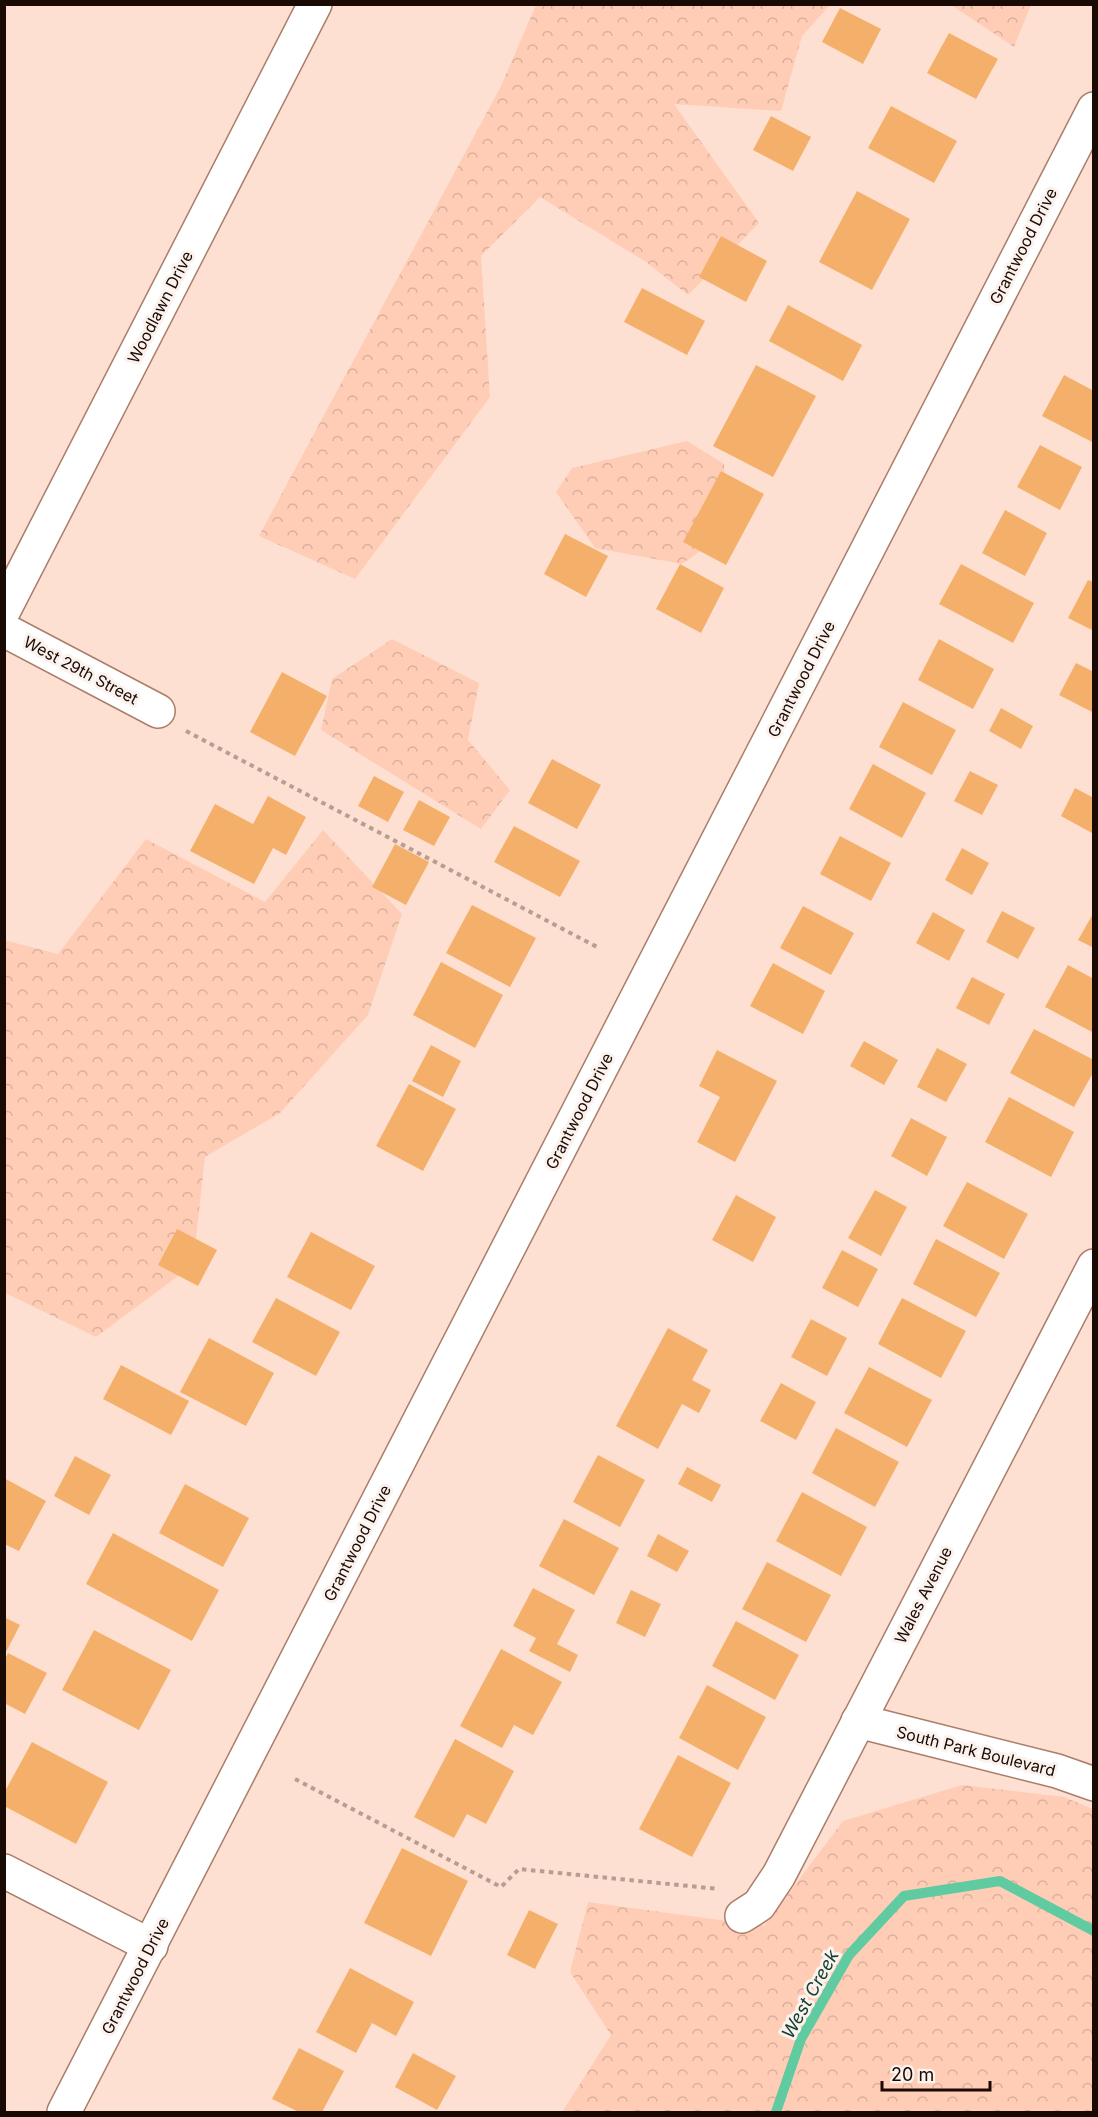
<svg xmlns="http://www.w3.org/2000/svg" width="1098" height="2117" font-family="Inter,sans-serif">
<defs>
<pattern id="forest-crowns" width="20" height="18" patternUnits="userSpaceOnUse" patternTransform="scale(1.5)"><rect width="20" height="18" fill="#ffcdb6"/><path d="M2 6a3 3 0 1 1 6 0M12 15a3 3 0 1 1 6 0" fill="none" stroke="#daaf9b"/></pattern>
</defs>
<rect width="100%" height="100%" fill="#fee0d2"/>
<g fill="url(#forest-crowns)">
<path d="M536 5H830L802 36 781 111 674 104 759 223 688 295 646 262 540 197 481 256 490 397 355 579 259 536 501 86Z"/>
<path d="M951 5H1031L1014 47Z"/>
<path d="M687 441 724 464 726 533 682 564 595 548 556 492 572 468Z"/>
<path d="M392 639 479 683 468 740 510 790 481 829 321 730 332 679Z"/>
<path d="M323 830 402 914 368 1015 280 1113 205 1157 193 1265 96 1337 5 1293 4 940 58 954 146 839 265 902Z"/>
<path d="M962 1785 1064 1797 1093 1809V2112H562L611 2035 570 1972 588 1902 764 1926 843 1821Z"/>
</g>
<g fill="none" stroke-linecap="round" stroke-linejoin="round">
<path stroke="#60cba1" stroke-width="10" d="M776 2112 801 2039 849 1955 904 1896 1000 1881 1094 1931"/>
</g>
<g fill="#f4b06b">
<path d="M840 8 881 29 863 64 822 42Z"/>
<path d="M949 33 998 59 976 99 927 73Z"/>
<path d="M891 106 957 141 934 183 868 148Z"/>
<path d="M771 116 811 137 793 171 753 150Z"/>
<path d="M857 191 910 219 872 290 819 262Z"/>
<path d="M721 236 767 261 746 302 699 277Z"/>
<path d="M642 288 705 321 687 355 624 322Z"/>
<path d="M788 305 862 345 843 381 769 341Z"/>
<path d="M756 365 816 396 773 477 713 446Z"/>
<path d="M1064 375 1094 391V443L1042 416Z"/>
<path d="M1040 445 1082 467 1060 510 1017 487Z"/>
<path d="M721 471 764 494 726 565 683 542Z"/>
<path d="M1005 510 1047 533 1025 576 982 553Z"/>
<path d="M565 534 608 556 586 597 544 574Z"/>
<path d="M680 564 724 588 701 633 656 609Z"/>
<path d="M961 564 1034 603 1013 643 939 604Z"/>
<path d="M1088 580 1094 582V631L1068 618Z"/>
<path d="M939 639 994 669 973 709 918 680Z"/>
<path d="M1076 663 1094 672V713L1059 695Z"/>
<path d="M282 672 327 696 295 756 250 732Z"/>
<path d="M903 702 956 730 932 775 879 747Z"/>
<path d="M1001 708 1033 726 1021 749 989 731Z"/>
<path d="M552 759 601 785 577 829 528 803Z"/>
<path d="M873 764 926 793 902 838 849 809Z"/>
<path d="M970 771 998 785 982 815 954 801Z"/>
<path d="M374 776 404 792 388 822 358 806Z"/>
<path d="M1075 788 1094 798 1092 833 1061 816Z"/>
<path d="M268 796 306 817 286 855 273 848 254 884 190 851 215 804 253 824Z"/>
<path d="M419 800 450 817 434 846 403 830Z"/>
<path d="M514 826 580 861 560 897 494 862Z"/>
<path d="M840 836 891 863 871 901 820 874Z"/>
<path d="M395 844 429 862 406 905 372 887Z"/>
<path d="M962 848 989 863 972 895 945 880Z"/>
<path d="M472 905 536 938 510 987 446 953Z"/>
<path d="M803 906 854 933 831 975 780 948Z"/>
<path d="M1002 911 1035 928 1018 959 986 942Z"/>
<path d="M933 912 965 930 949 961 916 943Z"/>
<path d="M1094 912V948L1078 940Z"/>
<path d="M441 962 503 995 475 1048 413 1015Z"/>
<path d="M773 963 825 991 803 1034 750 1006Z"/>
<path d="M1068 965 1094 979V1033L1045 1007Z"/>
<path d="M972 977 1005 994 989 1025 956 1008Z"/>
<path d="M1034 1029 1094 1060V1071L1074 1107 1010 1073Z"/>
<path d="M864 1041 898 1060 884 1085 850 1066Z"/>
<path d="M431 1045 461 1061 443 1097 412 1081Z"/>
<path d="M937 1048 967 1064 946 1102 917 1087Z"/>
<path d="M717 1050 777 1081 735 1162 697 1142 720 1097 699 1086Z"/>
<path d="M409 1084 456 1109 423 1171 376 1146Z"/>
<path d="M1009 1097 1074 1132 1051 1177 985 1142Z"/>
<path d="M911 1118 947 1137 927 1176 891 1156Z"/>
<path d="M967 1182 1028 1214 1004 1259 943 1226Z"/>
<path d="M875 1190 907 1207 881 1256 848 1238Z"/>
<path d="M736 1195 776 1217 753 1262 712 1240Z"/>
<path d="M177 1229 217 1250 198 1286 158 1265Z"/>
<path d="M311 1232 375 1266 351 1310 287 1277Z"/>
<path d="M936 1239 1000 1273 976 1317 913 1284Z"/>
<path d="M842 1250 878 1269 858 1307 822 1288Z"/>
<path d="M276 1298 340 1332 316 1376 252 1342Z"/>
<path d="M902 1298 966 1331 941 1378 878 1344Z"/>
<path d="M811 1319 847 1338 827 1376 791 1357Z"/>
<path d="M668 1328 708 1350 692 1380 711 1390 699 1413 682 1404 658 1449 616 1426Z"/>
<path d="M209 1338 274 1373 246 1426 180 1392Z"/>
<path d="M121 1365 189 1401 171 1435 103 1399Z"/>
<path d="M869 1367 932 1400 907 1447 844 1413Z"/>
<path d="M781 1383 816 1402 796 1440 760 1421Z"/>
<path d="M836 1428 899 1462 875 1507 812 1473Z"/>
<path d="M598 1455 645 1480 620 1527 573 1502Z"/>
<path d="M75 1456 111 1475 89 1515 54 1496Z"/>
<path d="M687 1467 721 1485 712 1502 678 1484Z"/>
<path d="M4 1478 46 1501 19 1551 4 1544Z"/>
<path d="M185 1484 249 1518 223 1567 159 1533Z"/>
<path d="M802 1492 867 1527 841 1576 776 1541Z"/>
<path d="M564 1519 619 1548 594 1595 539 1566Z"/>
<path d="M113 1533 219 1590 192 1641 86 1584Z"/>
<path d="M658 1534 689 1551 677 1572 647 1556Z"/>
<path d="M767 1562 831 1595 806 1642 742 1609Z"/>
<path d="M533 1588 575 1610 557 1644 578 1655 570 1672 529 1651 536 1638 513 1626Z"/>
<path d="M631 1590 661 1604 645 1637 616 1623Z"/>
<path d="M4 1617 20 1625 4 1656Z"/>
<path d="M736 1621 799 1655 775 1700 712 1666Z"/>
<path d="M94 1630 171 1670 139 1730 62 1690Z"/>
<path d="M501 1649 562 1682 533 1735 514 1725 502 1748 460 1726Z"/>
<path d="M8 1653 47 1673 25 1714 4 1703V1660Z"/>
<path d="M707 1685 766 1717 738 1770 679 1738Z"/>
<path d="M455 1739 514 1771 486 1824 467 1814 454 1838 414 1817Z"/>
<path d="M32 1742 108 1782 76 1844 4 1806V1793Z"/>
<path d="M678 1755 731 1783 692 1857 639 1829Z"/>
<path d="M402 1848 468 1881 431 1956 364 1923Z"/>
<path d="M529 1910 558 1924 535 1969 507 1955Z"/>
<path d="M350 1968 414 2002 396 2036 372 2023 356 2053 316 2032Z"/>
<path d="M299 2048 344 2071 322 2112H299L272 2099Z"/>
<path d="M413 2053 456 2076 437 2110 395 2087Z"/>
</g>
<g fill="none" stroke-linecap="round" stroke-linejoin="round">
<defs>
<g id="minor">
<path d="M4 610 315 4"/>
<path d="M4 630 158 711"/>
<path d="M858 1721 1057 1771 1094 1784"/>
<path d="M4 1871 151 1946"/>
<path d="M742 1916 759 1905 779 1875 1094 1266"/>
<path d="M64 2112 1094 109"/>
</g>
</defs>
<use href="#minor" stroke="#aa7d69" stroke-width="36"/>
<g stroke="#b79e92" stroke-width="4" stroke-dasharray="4.5 4.5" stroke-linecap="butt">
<path d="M186 731 597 947"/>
<path d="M295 1779 501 1887 519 1869 719 1889"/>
</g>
<use href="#minor" stroke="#fff" stroke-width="33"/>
</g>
<g text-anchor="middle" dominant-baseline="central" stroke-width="6" stroke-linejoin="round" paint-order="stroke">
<g font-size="16" fill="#1a0a04" stroke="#fcf2ed">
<text transform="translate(1023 246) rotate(-63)">Grantwood Drive</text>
<text transform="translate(160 307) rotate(-63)">Woodlawn Drive</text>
<text transform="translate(81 670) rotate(28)">West 29th Street</text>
<text transform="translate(801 679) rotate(-63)">Grantwood Drive</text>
<text transform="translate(579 1111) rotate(-63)">Grantwood Drive</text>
<text transform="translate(357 1543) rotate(-63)">Grantwood Drive</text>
<text transform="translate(923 1595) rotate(-63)">Wales Avenue</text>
<text transform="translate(976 1751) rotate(14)">South Park Boulevard</text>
<text transform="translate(135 1976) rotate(-63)">Grantwood Drive</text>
</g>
<g font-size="18" font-style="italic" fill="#103f2e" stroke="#fcf2ed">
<text transform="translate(810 1994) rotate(-61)">West Creek</text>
</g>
</g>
<rect width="1098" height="2117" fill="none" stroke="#1a0a04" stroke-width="12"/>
<path d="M882 2081v9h108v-9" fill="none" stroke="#1a0a04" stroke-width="3"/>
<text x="891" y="2081" font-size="18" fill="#1a0a04" stroke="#fcf2ed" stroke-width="4.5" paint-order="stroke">20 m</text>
</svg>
